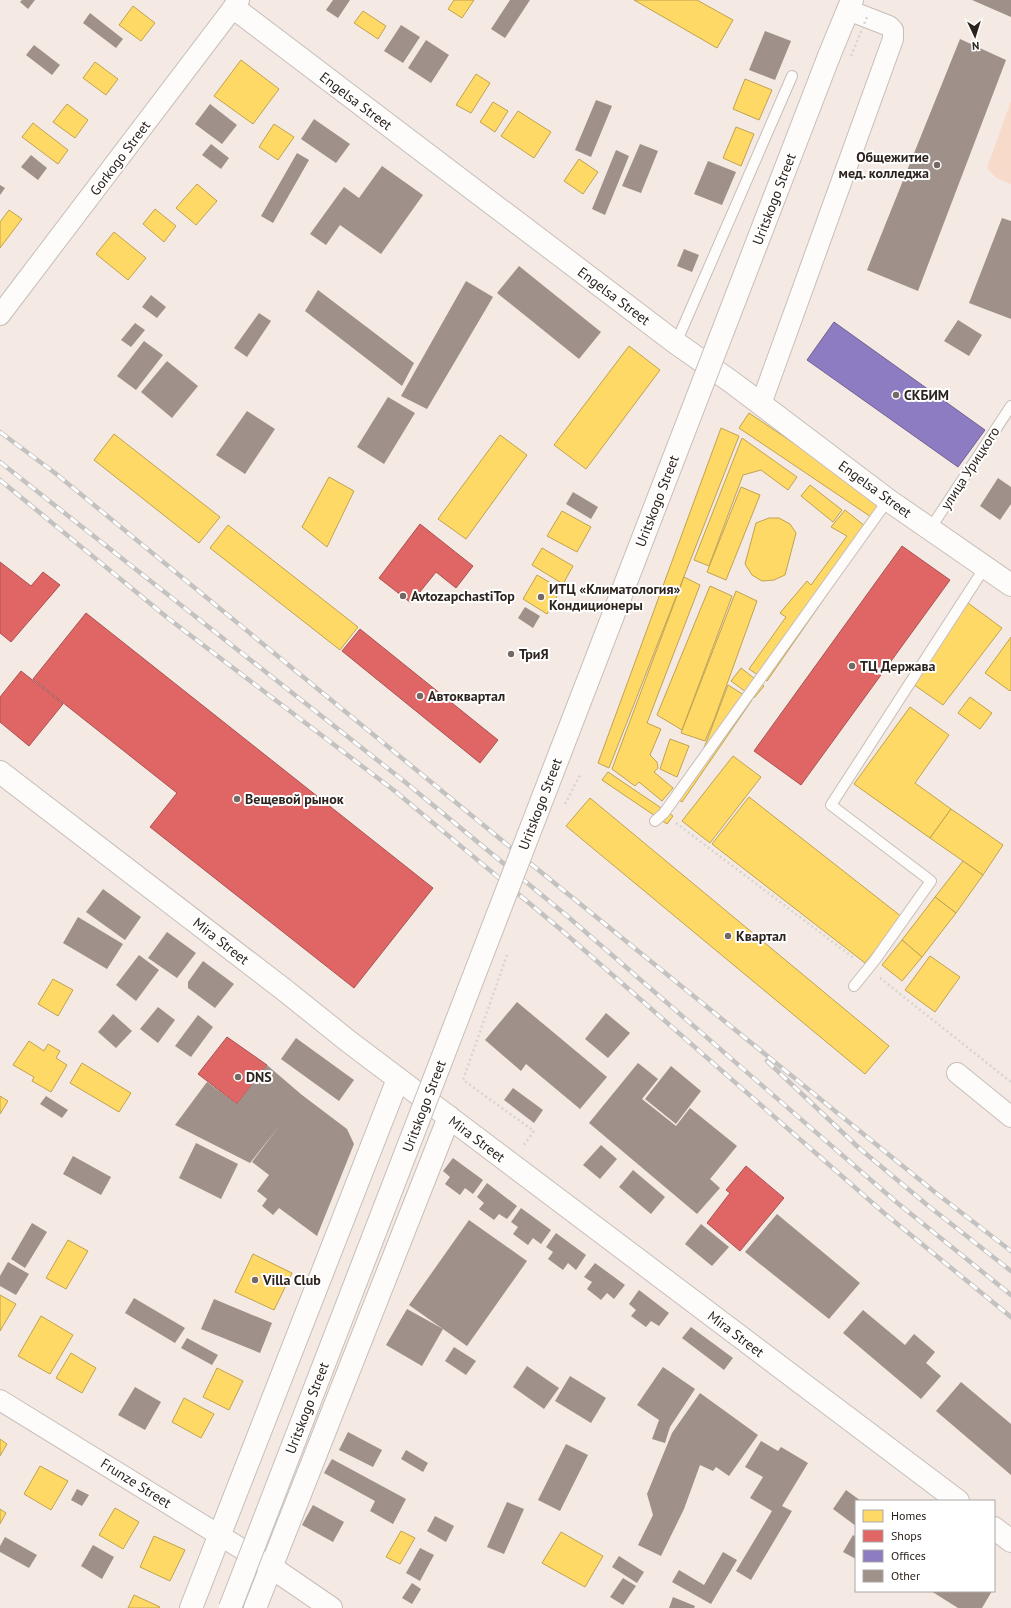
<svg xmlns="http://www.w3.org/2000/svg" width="1011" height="1608" font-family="'PT Sans',sans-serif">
<rect width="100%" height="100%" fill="#f4e9e3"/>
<path fill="#f8dacb" d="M1011 101V184L996 178 987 168Z"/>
<g fill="#ffd966" stroke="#c0a250">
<path d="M454 0H474L462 18 448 9Z"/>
<path d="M634 0H697L733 20 717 48Z"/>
<path d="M133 6 155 23 141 41 119 25Z"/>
<path d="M363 11 386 26 378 39 354 23Z"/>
<path d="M241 60 279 89 253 124 214 96Z"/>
<path d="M95 62 118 79 106 95 83 78Z"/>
<path d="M476 74 490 83 471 113 456 105Z"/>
<path d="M745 79 772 90 759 120 733 109Z"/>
<path d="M493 102 508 111 495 132 480 122Z"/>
<path d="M67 104 88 120 75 138 53 122Z"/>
<path d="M518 111 551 132 534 158 501 136Z"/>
<path d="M33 123 68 150 58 164 22 137Z"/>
<path d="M274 124 294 137 278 160 259 147Z"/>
<path d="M736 127 754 134 741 166 723 158Z"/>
<path d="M579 159 598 172 583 194 564 181Z"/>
<path d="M197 184 217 201 196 225 176 208Z"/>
<path d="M155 209 176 226 164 242 143 224Z"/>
<path d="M9 210 22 219 0 248V222Z"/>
<path d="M114 232 146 258 128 280 96 254Z"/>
<path d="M629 346 660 370 586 469 554 445Z"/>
<path d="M749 413 887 506 877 521 739 428Z"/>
<path d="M721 428 739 436 609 768 598 763Z"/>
<path d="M114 434 220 517 199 543 94 460Z"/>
<path d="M500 435 527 455 466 539 438 519Z"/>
<path d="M742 438 797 477 788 490 761 470 743 475 709 566 694 560Z"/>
<path d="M329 477 354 491 327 547 302 527Z"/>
<path d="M810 485 842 510 833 522 801 496Z"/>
<path d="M741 487 760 495 726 580 707 572Z"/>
<path d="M845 510 871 531 767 681 749 669 786 617 780 613 807 581 811 585 847 536 831 527Z"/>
<path d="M562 511 591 527 577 552 547 536Z"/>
<path d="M769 518H779L790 524 796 533 785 575 774 580 762 581 752 575 745 564 756 523Z"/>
<path d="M228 525 358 627 340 650 210 548Z"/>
<path d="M542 548 573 566 563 584 532 565Z"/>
<path d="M537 575 561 589 547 614 523 599Z"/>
<path d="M684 577 700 585 647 723 661 729 650 755 657 762 658 768 654 772 673 788 662 801 639 782 635 786 612 769Z"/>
<path d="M710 586 732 596 682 730 657 715Z"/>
<path d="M736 591 757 601 714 720 705 741 681 733Z"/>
<path d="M968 603 1002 628 943 705 910 682Z"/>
<path d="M1011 637V690L1010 691 985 673Z"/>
<path d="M741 668 764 686 754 698 731 681Z"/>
<path d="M728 685 752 700 682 802 675 797 704 748Z"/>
<path d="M970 697 992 713 980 729 958 713Z"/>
<path d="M910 707 949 735 915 783 951 809 930 838 854 784Z"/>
<path d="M670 739 689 746 677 777 660 769Z"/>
<path d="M733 756 761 777 710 843 682 821Z"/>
<path d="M608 772 673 816 667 824 602 780Z"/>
<path d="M749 797 902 917 865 963 712 844Z"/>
<path d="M590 798 889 1046 865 1074 566 826Z"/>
<path d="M951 809 1003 845 983 875 930 838Z"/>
<path d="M963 861 983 875 956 913 935 897Z"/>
<path d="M935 897 956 913 922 957 902 940Z"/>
<path d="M902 940 922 957 902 981 882 965Z"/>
<path d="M930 956 960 977 935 1012 905 990Z"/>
<path d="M53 979 73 990 58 1016 38 1004Z"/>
<path d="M29 1041 44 1051 48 1044 60 1051 56 1058 67 1065 51 1092 32 1081 34 1077 13 1065Z"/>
<path d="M82 1063 131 1093 119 1112 70 1083Z"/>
<path d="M0 1096 8 1101 0 1114Z"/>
<path d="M68 1240 88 1251 66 1289 46 1278Z"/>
<path d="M253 1254 292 1273 274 1310 235 1292Z"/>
<path d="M0 1295 16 1304 0 1331Z"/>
<path d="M41 1316 73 1335 50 1374 18 1356Z"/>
<path d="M71 1353 96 1368 82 1393 56 1378Z"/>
<path d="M217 1368 243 1381 229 1410 203 1397Z"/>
<path d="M184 1398 214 1414 201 1438 172 1422Z"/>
<path d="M0 1439 7 1444 0 1456Z"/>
<path d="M40 1466 68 1481 51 1510 24 1494Z"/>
<path d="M115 1508 139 1522 123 1549 99 1535Z"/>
<path d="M0 1509 6 1513 0 1524Z"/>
<path d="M401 1531 415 1538 400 1564 386 1557Z"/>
<path d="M561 1532 603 1556 585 1587 542 1563Z"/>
<path d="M154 1536 185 1550 170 1581 140 1567Z"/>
<path d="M134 1595 160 1607 159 1608H128Z"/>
</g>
<g fill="#e06666" stroke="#aa5250">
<path d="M420 524 473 566 456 588 436 572 411 603 379 578Z"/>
<path d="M902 546 950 580 801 785 754 751Z"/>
<path d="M0 562 31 586 43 572 60 585 11 642 0 633Z"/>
<path d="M86 613 433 888 354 988 150 827 177 793 33 679Z"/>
<path d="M360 629 498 740 480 763 342 651Z"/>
<path d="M21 671 63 704 29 746 0 722V697Z"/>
<path d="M227 1037 267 1065 237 1104 198 1074Z"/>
<path d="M746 1166 784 1198 740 1251 707 1223 730 1193 726 1190Z"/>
</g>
<path fill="#8e7cc3" stroke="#716192" d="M834 322 985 430 958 467 807 360Z"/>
<g fill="#9f9089">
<path d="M22 0H35L28 9 20 2Z"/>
<path d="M333 0H350L338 18 326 10Z"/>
<path d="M510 0H530L505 38 491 29Z"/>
<path d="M972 0H1011V17Z"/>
<path d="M90 13 123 39 116 48 83 23Z"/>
<path d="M401 25 420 37 403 63 384 51Z"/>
<path d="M765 31 791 41 775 80 749 70Z"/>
<path d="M960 39 1006 60 918 291 867 270Z"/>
<path d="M426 40 449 55 431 83 408 68Z"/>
<path d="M34 45 60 65 52 75 26 55Z"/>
<path d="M596 100 612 106 591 157 575 150Z"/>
<path d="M210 104 237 125 222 144 195 124Z"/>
<path d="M314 119 350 144 336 163 301 139Z"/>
<path d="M211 144 229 158 221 169 202 155Z"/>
<path d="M640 144 658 151 641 193 622 186Z"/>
<path d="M616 150 629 156 605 215 592 209Z"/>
<path d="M297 153 309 160 273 223 261 216Z"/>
<path d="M31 155 47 168 38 180 21 167Z"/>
<path d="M708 161 736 172 722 205 694 194Z"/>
<path d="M382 166 423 195 381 254 340 225 326 245 310 234 344 187 359 198Z"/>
<path d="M0 185 5 188 0 195Z"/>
<path d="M1002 218 1011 221V319L969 303Z"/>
<path d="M684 249 699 255 692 272 677 266Z"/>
<path d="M519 266 601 332 579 359 497 293Z"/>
<path d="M466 281 493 297 427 409 401 396Z"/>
<path d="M318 290 414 363 402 386 305 311Z"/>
<path d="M151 295 166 307 157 318 142 307Z"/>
<path d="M259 313 271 321 247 357 234 348Z"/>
<path d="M958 320 982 335 969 356 944 341Z"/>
<path d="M135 323 145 330 131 347 121 340Z"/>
<path d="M144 341 163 355 136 390 117 376Z"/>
<path d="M167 361 198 386 172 418 141 392Z"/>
<path d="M388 397 415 413 384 464 357 447Z"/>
<path d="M247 411 275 429 245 474 216 455Z"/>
<path d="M998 478 1011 487V504L1000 520 980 506Z"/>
<path d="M573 492 598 507 591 519 566 504Z"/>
<path d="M525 607 540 616 533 628 518 618Z"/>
<path d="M103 889 141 917 125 940 86 912Z"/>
<path d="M78 917 123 944 107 969 63 943Z"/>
<path d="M167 932 196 953 177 978 148 958Z"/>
<path d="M139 955 159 970 136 1001 116 985Z"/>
<path d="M203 961 234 984 215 1008 188 988V982Z"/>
<path d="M517 1002 607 1077 580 1109 526 1064 521 1071 485 1040Z"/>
<path d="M158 1007 175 1020 158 1043 140 1029Z"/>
<path d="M606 1013 630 1033 608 1058 585 1039Z"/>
<path d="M113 1014 132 1031 116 1048 98 1032Z"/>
<path d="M198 1015 213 1027 191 1057 175 1046Z"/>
<path d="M296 1038 354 1080 339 1101 281 1059Z"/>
<path d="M638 1063 658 1079 642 1099 676 1126 690 1108 737 1146 710 1179 720 1188 697 1214 589 1123Z"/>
<path d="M267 1065 302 1095 347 1129 354 1144 317 1236 279 1208 273 1215 262 1206 267 1199 257 1191 269 1175 252 1162 280 1125 250 1163 175 1125 207 1082 237 1104Z"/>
<path d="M671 1066 701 1091 676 1124 645 1099Z"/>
<path d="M513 1088 543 1110 534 1123 504 1100Z"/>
<path d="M46 1096 68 1110 62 1118 40 1104Z"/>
<path d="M196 1143 238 1164 221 1199 179 1178Z"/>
<path d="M601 1145 617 1159 600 1179 583 1165Z"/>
<path d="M73 1156 111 1177 101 1195 63 1174Z"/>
<path d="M453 1158 483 1180 473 1194 465 1188 460 1195 445 1184 450 1177 443 1171Z"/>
<path d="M633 1170 665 1197 651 1214 619 1187Z"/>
<path d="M487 1183 517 1206 507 1219 499 1214 494 1220 479 1209 484 1203 477 1197Z"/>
<path d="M521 1208 551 1230 541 1244 533 1238 528 1245 513 1234 518 1227 511 1222Z"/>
<path d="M777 1214 860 1283 829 1319 745 1252Z"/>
<path d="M469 1220 527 1261 467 1346 409 1305Z"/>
<path d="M32 1223 47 1232 25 1268 11 1259Z"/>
<path d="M701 1224 729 1247 712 1266 685 1244Z"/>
<path d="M556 1233 586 1255 576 1270 568 1263 563 1270 548 1259 553 1252 546 1247Z"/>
<path d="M8 1262 29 1274 16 1295 0 1286V1276Z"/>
<path d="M595 1263 625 1285 614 1299 607 1293 601 1300 587 1289 592 1282 584 1277Z"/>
<path d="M639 1290 669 1313 659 1326 651 1321 646 1327 631 1316 636 1310 629 1304Z"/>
<path d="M134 1298 185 1328 175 1343 125 1313Z"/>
<path d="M214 1299 272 1323 260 1353 201 1329Z"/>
<path d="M407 1309 443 1329 422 1366 386 1345Z"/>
<path d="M863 1310 905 1345 914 1334 935 1352 926 1363 941 1376 921 1399 843 1333Z"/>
<path d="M691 1327 733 1358 724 1370 682 1338Z"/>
<path d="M187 1338 218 1355 212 1365 181 1348Z"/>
<path d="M454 1347 476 1361 466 1375 445 1361Z"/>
<path d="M527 1366 559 1388 544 1409 513 1387Z"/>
<path d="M663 1367 695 1389 670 1427 665 1443 652 1439 659 1420 637 1405Z"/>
<path d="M570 1376 606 1398 591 1423 555 1401Z"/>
<path d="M961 1382 1011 1424V1475L936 1411Z"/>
<path d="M135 1387 161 1402 145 1430 118 1415Z"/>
<path d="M700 1393 758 1435 729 1476 716 1467 713 1471 700 1465 684 1509 661 1556 638 1545 653 1515 647 1494 672 1433Z"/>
<path d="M348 1432 382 1450 373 1467 339 1450Z"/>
<path d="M761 1441 778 1451 781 1447 808 1463 782 1506 792 1511 751 1580 736 1571 772 1511 750 1498 763 1477 745 1467Z"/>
<path d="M566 1444 588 1455 560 1511 538 1500Z"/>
<path d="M406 1450 428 1463 423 1472 401 1459Z"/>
<path d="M332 1459 406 1499 393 1524 370 1511 375 1501 324 1473Z"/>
<path d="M77 1489 89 1495 82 1506 71 1500Z"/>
<path d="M846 1490 861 1501H856V1526L833 1509Z"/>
<path d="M507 1502 524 1509 504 1554 487 1547Z"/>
<path d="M313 1505 344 1522 333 1542 302 1525Z"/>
<path d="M435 1516 454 1526 446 1542 427 1531Z"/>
<path d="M853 1535 856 1537V1559L843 1552Z"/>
<path d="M5 1537 37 1555 29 1568 0 1552V1546Z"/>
<path d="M93 1545 114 1557 102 1579 81 1566Z"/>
<path d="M420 1548 434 1555 420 1581 406 1573Z"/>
<path d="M723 1552 737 1560 711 1604 672 1582 679 1570 704 1585Z"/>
<path d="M619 1556 644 1572 637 1583 612 1567Z"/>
<path d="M623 1578 636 1586 623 1605 610 1597Z"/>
<path d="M412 1583 421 1589 412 1604 402 1598Z"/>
<path d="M931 1591H992L982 1608H958Z"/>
<path d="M673 1597 695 1606 694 1608H669Z"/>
</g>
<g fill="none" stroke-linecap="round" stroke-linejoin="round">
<defs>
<g id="service">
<path d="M676 343 792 76"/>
<path d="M930 529 1011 406"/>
<path d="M655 821 664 813 888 500"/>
<path d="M854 986 875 960 931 881 831 805 985 567"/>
</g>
<g id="minor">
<path d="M0 315 239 0"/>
<path d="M761 404 893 39V30L889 26 848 10"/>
<path d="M957 1073 1011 1117"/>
<path d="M0 1400 271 1567"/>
</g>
<g id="tertiary">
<path d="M234 8 676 343 733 383 888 500 1011 585"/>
<path d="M271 1567 331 1608"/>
<path d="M191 1608 398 1079"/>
<path d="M255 1608 449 1117"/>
</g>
<g id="primary">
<path d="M829 56 852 0"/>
<path d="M0 772 287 992 348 1041 958 1501"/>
<path d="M994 1528 1011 1541"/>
</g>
</defs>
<use href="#service" stroke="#c7beb8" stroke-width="12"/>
<use href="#minor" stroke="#c7beb8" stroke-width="22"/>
<use href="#tertiary" stroke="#c7beb8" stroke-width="24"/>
<use href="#primary" stroke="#c7beb8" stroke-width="24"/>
<g stroke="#d8d4d2" stroke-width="2.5" stroke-dasharray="2 3" stroke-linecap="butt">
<path d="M565 804 581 773"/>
<path d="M676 823 855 959"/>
<path d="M507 955 463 1080 534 1131 523 1146"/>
<path d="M880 978 1011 1082"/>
</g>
<use href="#service" stroke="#fdfcfb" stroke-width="10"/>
<use href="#minor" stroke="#fdfcfb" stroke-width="20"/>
<use href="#tertiary" stroke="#fdfcfb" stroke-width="22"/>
<use href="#primary" stroke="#fdfcfb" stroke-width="22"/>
<defs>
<g id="rail">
<path d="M0 432 55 473 504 842 936 1193 1011 1251"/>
<path d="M0 462 405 782 566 915 895 1201 1011 1295"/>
<path d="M0 480 169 619 396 792 559 928 884 1213 1011 1317"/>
<path d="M767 1061 859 1148 926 1204 1011 1271"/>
</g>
</defs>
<use href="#rail" stroke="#c4c2c0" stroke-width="4.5"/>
<use href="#rail" stroke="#fff" stroke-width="3" stroke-dasharray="9" stroke-linecap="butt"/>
<defs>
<path id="primary-bridge" d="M230 1608 829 56"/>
</defs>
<use href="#primary-bridge" stroke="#c7beb8" stroke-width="24" stroke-linecap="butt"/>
<path stroke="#d8d4d2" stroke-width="2.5" stroke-dasharray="2 3" stroke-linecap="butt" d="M851 56 867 17"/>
<use href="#primary-bridge" stroke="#fdfcfb" stroke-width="22"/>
</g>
<g fill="#736863" stroke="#fff" stroke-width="1.5">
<circle cx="937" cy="165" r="4"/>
<circle cx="896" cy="395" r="4"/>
<circle cx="403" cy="596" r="4"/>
<circle cx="541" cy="597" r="4"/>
<circle cx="511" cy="654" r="4"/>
<circle cx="852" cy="666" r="4"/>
<circle cx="420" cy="696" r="4"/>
<circle cx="237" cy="799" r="4"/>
<circle cx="728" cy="936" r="4"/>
<circle cx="238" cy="1077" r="4"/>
<circle cx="255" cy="1280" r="4"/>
</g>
<g text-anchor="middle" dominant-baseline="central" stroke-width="4" stroke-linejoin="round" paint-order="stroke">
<g font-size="14" fill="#2d231e" stroke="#fff">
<text transform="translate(356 101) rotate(37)">Engelsa Street</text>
<text transform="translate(120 158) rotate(-53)">Gorkogo Street</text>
<text transform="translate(774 199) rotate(-69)">Uritskogo Street</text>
<text transform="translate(614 296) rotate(37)">Engelsa Street</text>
<text transform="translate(970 468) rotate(-57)">улица Урицкого</text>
<text transform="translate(875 489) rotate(36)">Engelsa Street</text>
<text transform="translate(657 501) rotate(-69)">Uritskogo Street</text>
<text transform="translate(540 804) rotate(-69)">Uritskogo Street</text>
<text transform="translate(221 941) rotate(38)">Mira Street</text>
<text transform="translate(424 1106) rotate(-69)">Uritskogo Street</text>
<text transform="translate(477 1139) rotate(37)">Mira Street</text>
<text transform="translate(736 1334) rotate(37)">Mira Street</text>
<text transform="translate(307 1408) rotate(-69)">Uritskogo Street</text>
<text transform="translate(136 1483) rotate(32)">Frunze Street</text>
</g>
<g font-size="14" font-weight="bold" fill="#2d231e" stroke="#fff" text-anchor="start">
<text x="929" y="157" text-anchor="end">Общежитие<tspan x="929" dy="16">мед. колледжа</tspan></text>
<text x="904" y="395">СКБИМ</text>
<text x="549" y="589">ИТЦ «Климатология»<tspan x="549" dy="16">Кондиционеры</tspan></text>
<text x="411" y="596">AvtozapchastiTop</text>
<text x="519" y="654">ТриЯ</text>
<text x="860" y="666">ТЦ Держава</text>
<text x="428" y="696">Автоквартал</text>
<text x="245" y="799">Вещевой рынок</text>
<text x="736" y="936">Квартал</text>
<text x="246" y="1077">DNS</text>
<text x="263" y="1280">Villa Club</text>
</g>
</g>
<rect x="855" y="1500" width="140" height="92" fill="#ffffff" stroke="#aba7a5"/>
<rect x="863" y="1510" width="20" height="12" fill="#ffd966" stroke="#aba7a5"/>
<text x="891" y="1520" font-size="12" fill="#2d231e">Homes</text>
<rect x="863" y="1530" width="20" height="12" fill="#e06666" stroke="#aba7a5"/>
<text x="891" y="1540" font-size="12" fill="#2d231e">Shops</text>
<rect x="863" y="1550" width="20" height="12" fill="#8e7cc3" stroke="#aba7a5"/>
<text x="891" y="1560" font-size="12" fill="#2d231e">Offices</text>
<rect x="863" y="1570" width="20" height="12" fill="#9f9089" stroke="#aba7a5"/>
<text x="891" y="1580" font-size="12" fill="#2d231e">Other</text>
<g transform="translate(975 36) rotate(176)" stroke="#ffffff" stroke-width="3" paint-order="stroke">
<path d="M0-3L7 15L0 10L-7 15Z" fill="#2d231e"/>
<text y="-6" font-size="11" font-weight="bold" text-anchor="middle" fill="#2d231e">N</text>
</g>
</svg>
